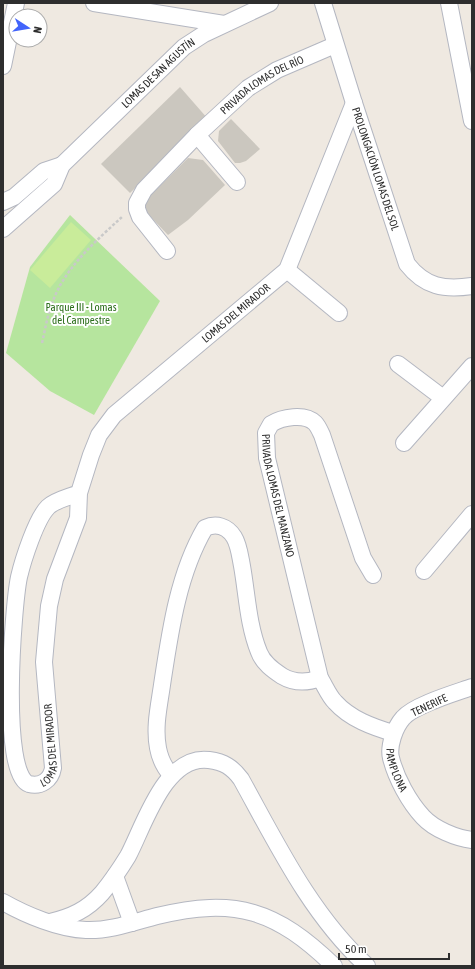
<svg xmlns="http://www.w3.org/2000/svg" width="475" height="969" font-family="'Asap Condensed',sans-serif">
<rect width="100%" height="100%" fill="#efe9e1"/>
<path fill="#b6e59e" d="M70 215 160 301 94 415 50 391 6 353 30 267Z"/>
<path fill="#c9ec9a" d="M71 222 91 240 50 288 30 270Z"/>
<g fill="#cbc7bf">
<path d="M180 87 208 119 130 193 101 164Z"/>
<path d="M231 119 260 149 246 161 240 163H235L218 141 219 131Z"/>
<path d="M188 158 203 160 225 185 188 220 168 235 145 211 146 200Z"/>
</g>
<g fill="none" stroke-linecap="round" stroke-linejoin="round">
<defs>
<g id="minor">
<path d="M94 3 224 24"/>
<path id="s1" d="M323 3 354 103 407 264C425 287 444 290 472 286"/>
<path d="M449 3 472 121"/>
<path d="M3 66 16 3"/>
<path d="M197 135 237 182"/>
<path d="M3 202 14 197 44 171 62 165"/>
<path id="s2" d="M3 229 54 184 62 165 184 47 204 34 270 3"/>
<path id="s3" d="M167 251 140 217 137 209V203L144 190 197 135 248 88 277 70 335 45"/>
<path d="M287 270 339 313"/>
<path d="M398 364 443 398"/>
<path d="M404 443 472 366"/>
<path id="s4" d="M79 493C70 497 55 500 48 507 36 519 23 560 19 577 13 606 0 775 29 784 41 787 51 780 53 768L44 662 49 606 55 579 78 518 79 493 91 455 99 435 114 415 287 270 354 103"/>
<path d="M424 571 472 514"/>
<path id="s5" d="M373 575 363 558 322 435C320 431 318 426 315 423 305 413 282 417 271 424L266 433 267 458 320 678C325 686 329 696 335 702 350 719 373 727 393 733"/>
<path id="s6" d="M472 687C455 693 414 705 403 718 395 727 388 746 391 758 396 778 409 802 423 817 434 829 456 838 472 840"/>
<path d="M171 775C164 767 160 759 158 748 154 727 159 706 162 685 170 632 178 574 205 528 216 523 227 526 234 537 239 545 240 556 242 566 247 594 248 625 259 652 263 663 273 670 282 676 294 683 307 683 320 678"/>
<path d="M115 876 132 923"/>
<path d="M3 902C26 915 59 929 86 930 110 931 134 922 157 916 236 897 276 910 334 966"/>
<path d="M50 922C71 917 87 910 102 893 112 881 120 869 128 856 144 826 165 754 209 760 224 762 232 767 241 779 277 844 311 915 367 966"/>
</g>
</defs>
<use href="#minor" stroke="#b4b7c1" stroke-width="18"/>
<path stroke="#c9c9c9" stroke-width="2.5" stroke-dasharray="3 2" stroke-linecap="butt" d="M42 343C45 330 47 317 52 304 63 269 97 240 123 216"/>
<use href="#minor" stroke="#fff" stroke-width="16"/>
</g>
<g text-anchor="middle" dominant-baseline="central" stroke-width="4" stroke-linejoin="round" paint-order="stroke">
<g font-size="11" fill="#2e2e2e" stroke="#fff">
<text stroke="none"><textPath href="#s2" startOffset="222">LOMAS DE SAN AGUSTÍN</textPath></text>
<text stroke="none"><textPath href="#s3" startOffset="232">PRIVADA LOMAS DEL RÍO</textPath></text>
<text stroke="none"><textPath href="#s1" startOffset="174">PROLONGACIÓN LOMAS DEL SOL</textPath></text>
<text stroke="none"><textPath href="#s4" startOffset="881">LOMAS DEL MIRADOR</textPath></text>
<text stroke="none"><textPath href="#s5" startOffset="284">PRIVADA LOMAS DEL MANZANO</textPath></text>
<text transform="translate(429 705) rotate(-25)">TENERIFE</text>
<text stroke="none"><textPath href="#s4" startOffset="377">LOMAS DEL MIRADOR</textPath></text>
<text stroke="none"><textPath href="#s6" startOffset="132">PAMPLONA</textPath></text>
</g>
<g font-size="11" fill="#2c6e1b" stroke="#fff">
<text x="81" y="307">Parque III - Lomas<tspan x="81" dy="13">del Campestre</tspan></text>
</g>
</g>
<rect width="475" height="969" fill="none" stroke="#2e2e2e" stroke-width="8"/>
<g transform="translate(28 28) rotate(102)"><circle r="19" fill="#ffffff" stroke="#ababab"/>
<path d="M0-3L7 15L0 10L-7 15Z" fill="#4264fb"/>
<text y="-6" font-size="11" font-weight="bold" text-anchor="middle" fill="#2e2e2e">N</text>
</g>
<path d="M339 953v6h110v-6" fill="none" stroke="#2e2e2e" stroke-width="2"/>
<text x="345" y="953" font-size="12" fill="#2e2e2e" stroke="#ffffff" stroke-width="3" paint-order="stroke">50 m</text>
</svg>
